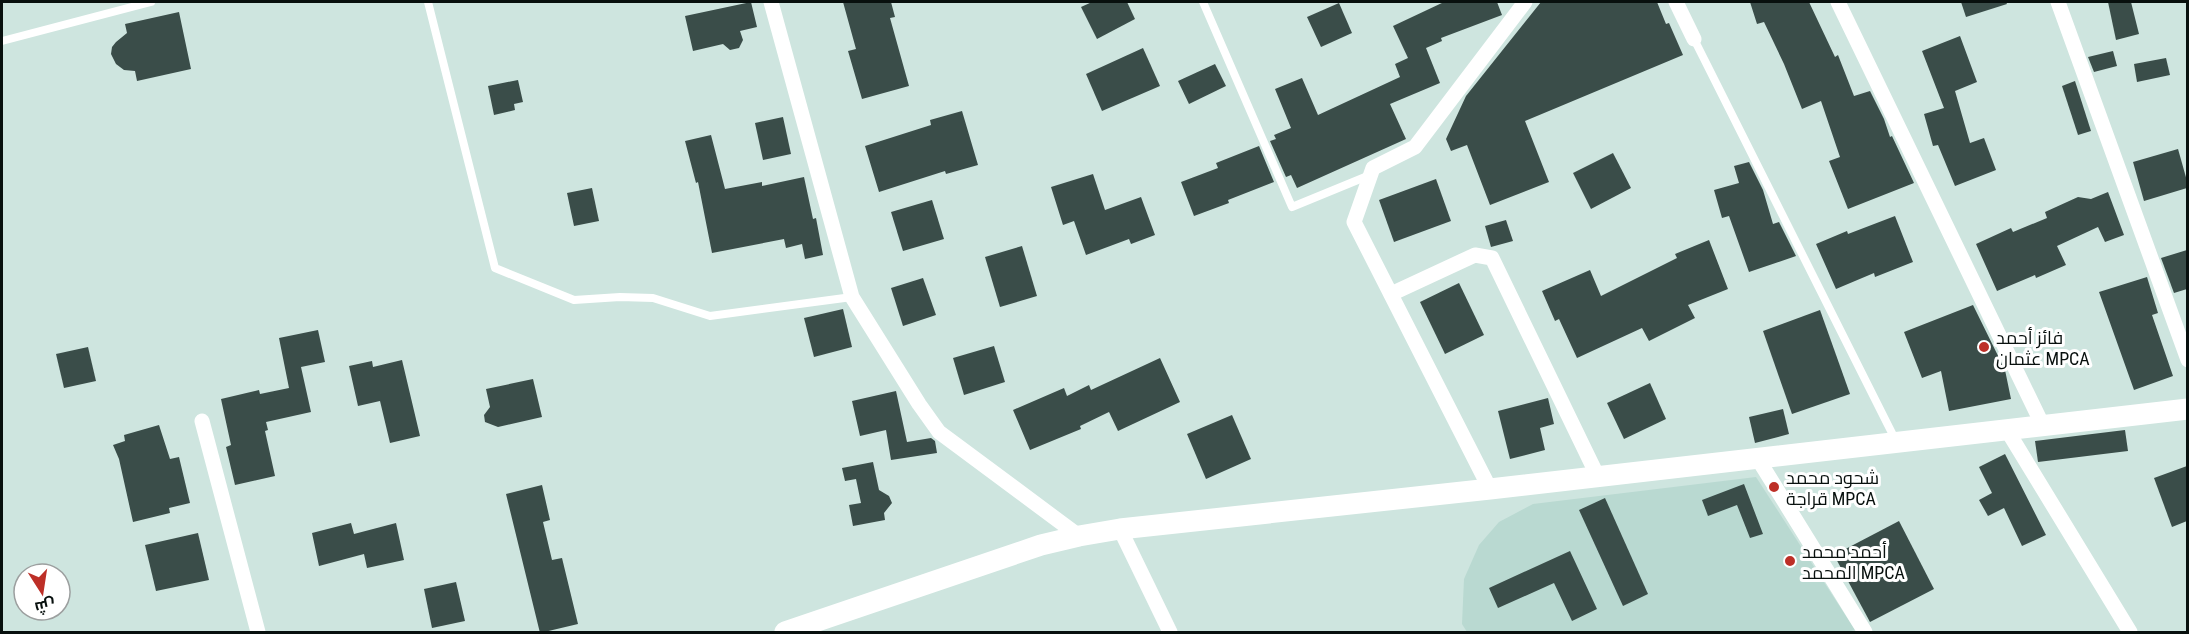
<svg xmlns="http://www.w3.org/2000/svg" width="2189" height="634" font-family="'Roboto Condensed',Cairo,sans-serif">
<rect width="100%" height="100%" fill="#cee5df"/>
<path fill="#b9d9d1" d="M1756 477 1855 630 1844 632H1467L1462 624 1464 579 1479 545 1499 522 1533 504Z"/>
<g fill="#3a4d49">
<path d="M751 2 757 27 740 31 743 40 739 48 730 50 723 44 693 51 685 16Z"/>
<path d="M843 2H891L895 17 890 18 909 86 862 99 848 51 856 49Z"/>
<path d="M1092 2H1127L1135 19 1097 39 1081 7Z"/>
<path d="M1444 2H1497L1502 15 1441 38 1442 41 1426 48 1440 83 1390 104 1406 139 1297 188 1291 175 1286 177 1270 141 1276 139 1274 135 1291 128 1275 89 1302 78 1318 115 1400 77 1395 64 1408 58 1393 26Z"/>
<path d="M1541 2H1657L1666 24 1669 23 1683 55 1525 121 1549 182 1490 205 1467 145 1451 151 1446 139 1466 96Z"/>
<path d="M1750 2H1809L1835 57 1838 55 1854 96 1870 91 1884 119 1890 137 1892 136 1914 183 1848 209 1829 161 1840 157 1821 101 1802 109 1784 64 1764 22 1757 24Z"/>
<path d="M1961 2H2006L2007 4 1966 17Z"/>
<path d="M2108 2H2131L2139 34 2116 40Z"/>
<path d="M1339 3 1352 33 1321 47 1307 17Z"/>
<path d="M179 12 191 69 137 81 135 71 124 70 116 64 111 54 112 47 116 42 127 33 125 24Z"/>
<path d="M1960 36 1977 82 1955 91 1970 143 1984 138 1996 170 1955 186 1938 145 1933 146 1924 114 1944 108 1922 51Z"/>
<path d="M1143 48 1160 86 1102 111 1086 74Z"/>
<path d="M2113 51 2117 66 2094 72 2088 57Z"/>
<path d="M2166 58 2170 75 2137 82 2134 64Z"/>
<path d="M1215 64 1226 86 1189 104 1178 81Z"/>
<path d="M518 80 523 102 514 104 515 110 494 115 488 86Z"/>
<path d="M2075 81 2091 131 2078 135 2062 86Z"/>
<path d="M962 111 978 165 946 174 945 171 879 192 865 146 931 125 930 120Z"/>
<path d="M783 117 791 154 763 160 755 123Z"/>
<path d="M711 135 725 189 762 182V186L804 177 813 219 816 218 823 255 805 259 802 244 786 248 784 239 712 253 698 182 696 183 685 141Z"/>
<path d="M1259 146 1274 182 1228 200 1229 203 1194 216 1181 182 1218 168 1216 163Z"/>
<path d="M2178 149 2187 181V188L2144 201 2133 162Z"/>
<path d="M1613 153 1631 188 1591 209 1573 173Z"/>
<path d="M1749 162 1763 190 1773 224 1779 222 1796 256 1749 272 1729 216 1722 218 1714 190 1739 183 1734 166Z"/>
<path d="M1093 174 1105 210 1141 197 1155 235 1131 244 1129 239 1086 255 1074 221 1063 225 1051 187Z"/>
<path d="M1436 179 1451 221 1394 242 1379 200Z"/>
<path d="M592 188 599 221 574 226 567 193Z"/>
<path d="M2108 192 2124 235 2105 242 2098 227 2057 246 2066 265 2036 278 2035 275 1997 291 1976 244 2011 228 2013 232 2047 218 2045 212 2078 197 2091 199Z"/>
<path d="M932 200 944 239 903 251 891 212Z"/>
<path d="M1895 216 1913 262 1875 277 1874 273 1836 289 1816 244 1847 231 1848 234Z"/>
<path d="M1506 220 1513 241 1491 247 1485 226Z"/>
<path d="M1709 240 1728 289 1688 305 1695 318 1649 341 1642 328 1577 358 1559 319 1555 321 1542 291 1590 270 1601 296 1677 258 1675 254Z"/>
<path d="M1022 246 1037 296 1000 307 985 257Z"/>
<path d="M2187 250V289L2174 293 2161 258Z"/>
<path d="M2147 277 2158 313 2152 315 2173 376 2134 390 2099 292Z"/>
<path d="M923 278 936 315 903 326 891 288Z"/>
<path d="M1459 283 1484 335 1445 354 1420 302Z"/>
<path d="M1973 305 2005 370 2011 399 1949 411 1941 371 1922 378 1904 332Z"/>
<path d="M843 309 852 347 814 357 804 318Z"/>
<path d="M1820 310 1850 394 1792 414 1763 331Z"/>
<path d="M318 330 325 362 301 367 311 412 266 422 268 430 265 431 275 476 235 485 226 447 231 445 221 399 259 390 260 394 289 388 279 338Z"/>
<path d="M994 346 1005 382 964 395 953 358Z"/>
<path d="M88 347 96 381 64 388 56 354Z"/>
<path d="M1160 358 1180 402 1118 431 1109 412 1080 426 1081 429 1030 450 1013 410 1064 388 1067 396 1089 385 1091 390Z"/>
<path d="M402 360 420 436 390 443 380 401 358 406 349 366 372 361 373 367Z"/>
<path d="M533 379 542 417 498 427 485 422 484 415 490 407 486 389Z"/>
<path d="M1650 383 1666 419 1624 439 1607 403Z"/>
<path d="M896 391 907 442 931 438 935 441 937 453 891 460 886 430 860 436 852 401Z"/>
<path d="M1548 398 1554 424 1540 428 1545 450 1510 459 1498 411Z"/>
<path d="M1783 409 1789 434 1755 443 1749 417Z"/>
<path d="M1232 415 1251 459 1206 479 1187 434Z"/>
<path d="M159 425 170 459 179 457 190 503 169 508 170 513 133 522 119 459 113 445 125 441 124 435Z"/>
<path d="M2125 430 2128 451 2038 462 2035 441Z"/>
<path d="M2005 454 2046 535 2022 546 2004 508 1988 516 1979 500 1992 493 1979 467Z"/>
<path d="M873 462 879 490 889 496 892 503 884 513 885 520 853 526 849 505 861 503 856 479 845 481 842 468Z"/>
<path d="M2187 466V521L2172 527 2154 478Z"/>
<path d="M1744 484 1763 534 1750 538 1737 505 1708 516 1702 500Z"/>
<path d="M542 485 550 520 543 522 552 560 562 558 578 624 540 633 506 494Z"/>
<path d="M1605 498 1648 594 1623 606 1579 510Z"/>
<path d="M1899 521 1934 589 1870 622 1834 555Z"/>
<path d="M351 523 354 534 396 523 404 560 367 568 364 554 319 566 312 533Z"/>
<path d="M198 533 209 580 156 591 145 545Z"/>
<path d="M1570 551 1597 609 1572 621 1554 583 1498 608 1489 588Z"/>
<path d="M456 582 465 621 432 628 424 589Z"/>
</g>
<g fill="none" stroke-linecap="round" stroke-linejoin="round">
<g stroke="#fff" stroke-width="8">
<path d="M428 2 495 268 574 300 620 297 653 298 710 316 852 297"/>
<path d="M1203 2 1292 207 1370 175"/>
<path d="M1694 39 1895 439"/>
<path d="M2 41 151 2"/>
</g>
<g stroke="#fff" stroke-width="15">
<path d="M771 2 852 297 919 404 939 432 1079 536"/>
<path d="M1676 2 1694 39"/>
<path d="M1838 2 2043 426"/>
<path d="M2058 2 2188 360"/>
<path d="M1391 294 1475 255 1492 258 1598 477"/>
<path d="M202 421 258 632"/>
<path d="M2007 430 2130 632"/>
<path d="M1758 459 1865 632"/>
<path d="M1490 489 1354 222 1373 168 1415 147 1525 2"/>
<path d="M1120 529 1170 632"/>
</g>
<path stroke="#fff" stroke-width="21" d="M785 632 1041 545 1079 536 1120 529 1490 489 2188 409"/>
</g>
<g fill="#bd2f27" stroke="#fff" stroke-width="2">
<circle cx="1984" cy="347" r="6"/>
<circle cx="1774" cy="487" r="6"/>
<circle cx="1790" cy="561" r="6"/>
</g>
<g text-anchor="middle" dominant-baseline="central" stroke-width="6" stroke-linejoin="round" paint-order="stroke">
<g font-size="18" fill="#08100e" stroke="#fff" text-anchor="start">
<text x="1996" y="337">فائز أحمد<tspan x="1996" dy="21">عثمان MPCA</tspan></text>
<text x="1786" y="477">شحود محمد<tspan x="1786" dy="21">قراجة MPCA</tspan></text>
<text x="1802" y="551">أحمد محمد<tspan x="1802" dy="21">المحمد MPCA</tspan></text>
</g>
</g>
<rect width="2189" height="634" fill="none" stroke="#08100e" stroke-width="6"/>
<g transform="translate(42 592) rotate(168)"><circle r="28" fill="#ffffff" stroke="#9c9f9f" stroke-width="1.5"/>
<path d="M0-4.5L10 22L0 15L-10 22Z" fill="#bd2f27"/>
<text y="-9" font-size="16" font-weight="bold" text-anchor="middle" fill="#08100e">ش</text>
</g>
</svg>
